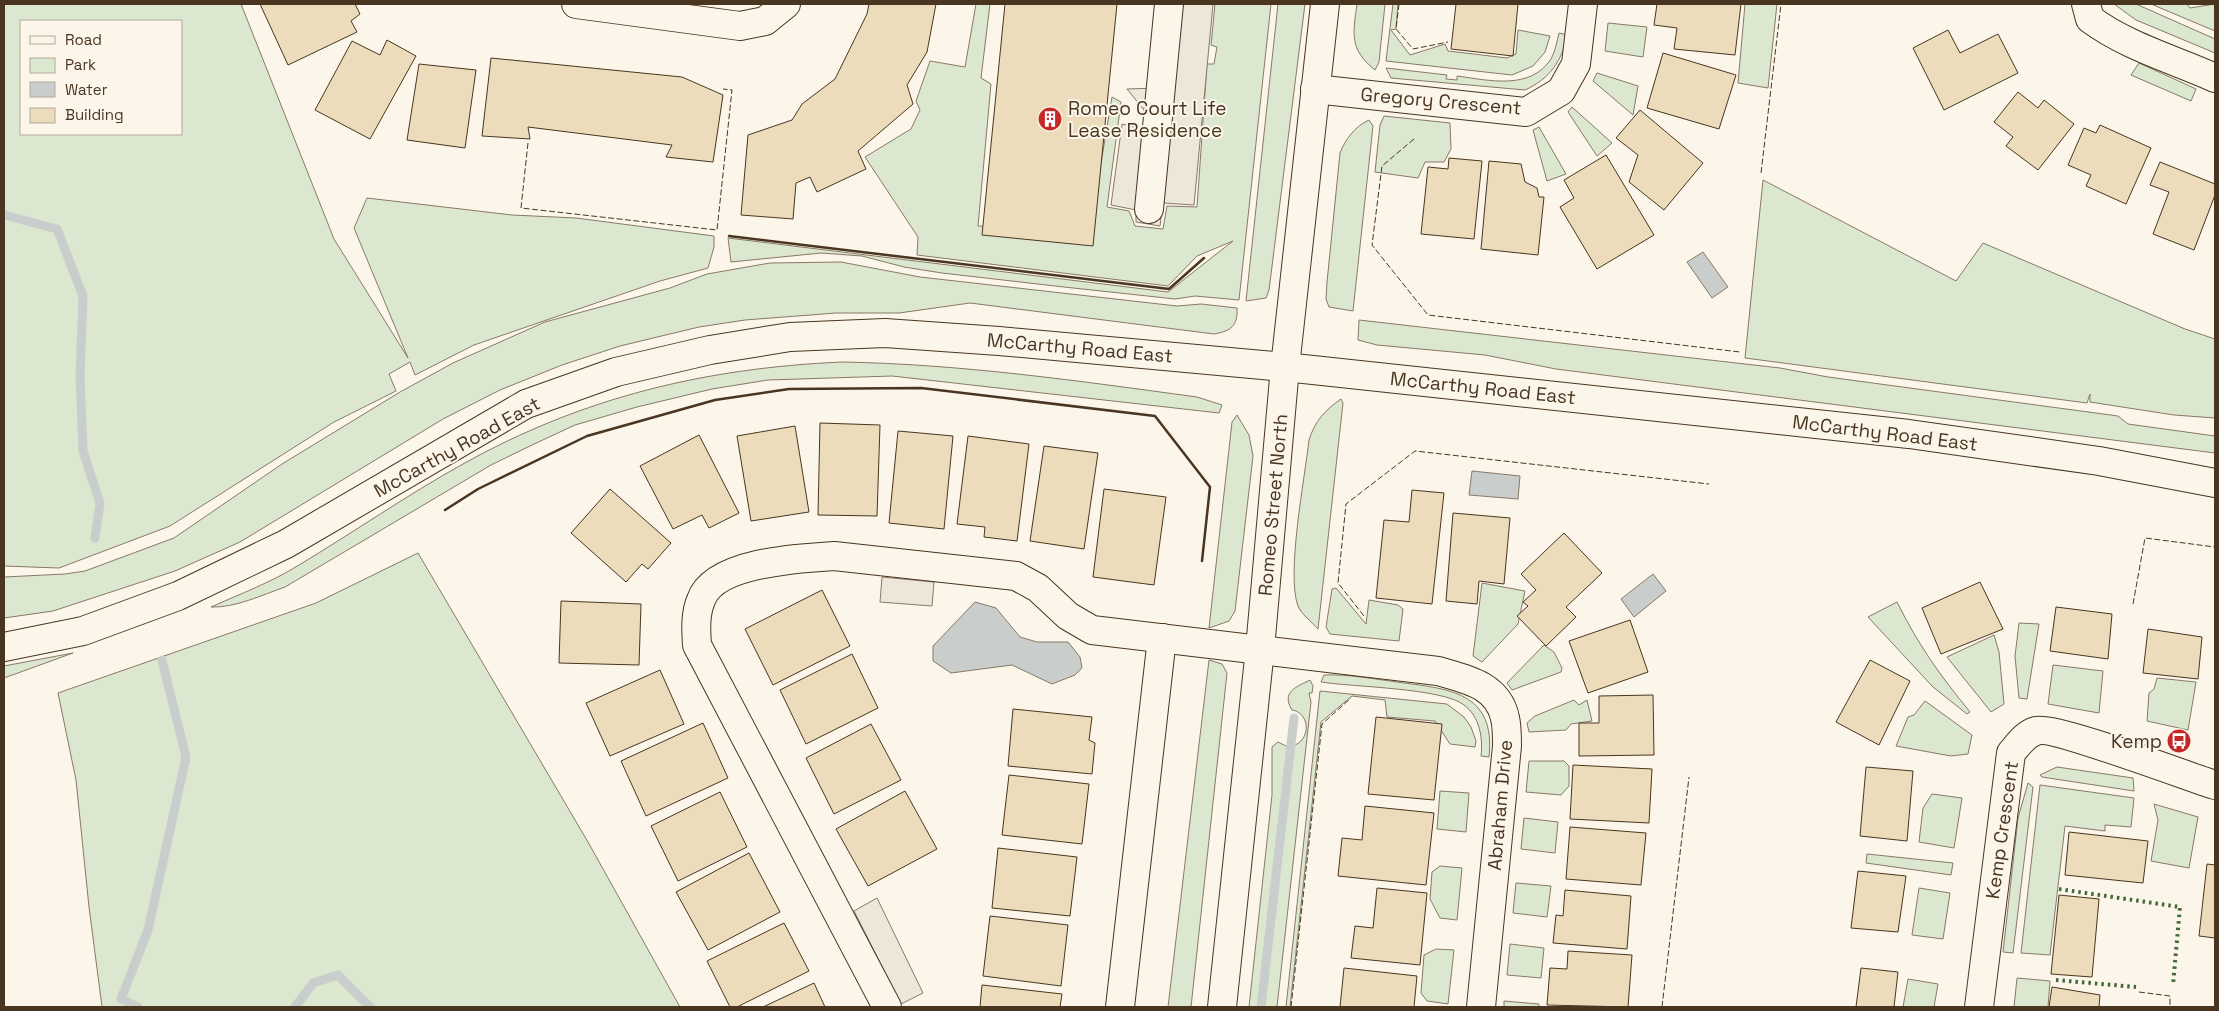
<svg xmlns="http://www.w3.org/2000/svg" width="2219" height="1011" font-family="'Space Grotesk',sans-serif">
<rect width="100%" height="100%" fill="#fbf6e9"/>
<g fill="#dce7d0" stroke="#887966" fill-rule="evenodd">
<path d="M4 4H241L334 239 408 358 354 228 367 198 512 215 576 218 714 236V247L708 268 660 281 474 345 415 375 410 362 389 374 396 391 334 422 170 526 59 568 4 566ZM21 21H181V134H21Z"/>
<path d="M976 4H990L981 78 991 84 978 226 1090 229 1112 97 1121 102 1107 207 1129 211 1135 226 1163 229 1167 206 1197 207 1207 64H1214L1217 47 1211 45 1215 4H1271L1239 300 1195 296 1175 299 1064 287 942 273 904 267 862 256 821 253 731 262 728 238 1168 292 1233 241 1197 256 1168 286 917 255 918 237 865 157 911 129 920 110 916 101 930 61 965 67Z"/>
<path d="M1278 4H1305L1269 290 1266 298 1246 301Z"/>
<path d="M1357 4H1385L1379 62 1375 70C1349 49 1353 34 1357 4Z"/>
<path d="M1393 4H1398L1396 29 1391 30 1410 55 1445 44 1448 51 1507 58 1516 54 1518 30 1550 36 1545 52 1533 66 1512 75 1386 61Z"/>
<path d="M1745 4H1777L1768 88 1738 83Z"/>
<path d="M2114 4H2136L2215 39V53L2136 20Z"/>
<path d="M2151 4H2187L2190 8 2215 4V31Z"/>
<path d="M1608 23 1647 27 1643 57 1605 51Z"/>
<path d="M1559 33 1568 35C1561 61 1551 78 1525 90L1391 78 1386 68 1447 75 1446 79 1457 80V76C1488 80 1530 91 1551 59 1555 52 1557 41 1559 33Z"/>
<path d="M2139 63 2196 89 2191 101 2131 75Z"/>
<path d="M1597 73 1638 86 1633 115 1593 81Z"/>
<path d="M1572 107 1612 143 1597 156 1568 112Z"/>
<path d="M1384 116 1450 123 1451 149 1444 162H1425L1418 178 1375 172 1380 125Z"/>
<path d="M1369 120 1373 126 1353 311 1329 307 1326 299 1327 282 1340 153C1345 140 1355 126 1369 120Z"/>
<path d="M1539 127 1566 174 1547 181 1533 130Z"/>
<path d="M1763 180 1956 281 1983 243 2185 329 2215 339V418L2174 415 2090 402V394L2087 403 1745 358Z"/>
<path d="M841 262 920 277 1177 306 1201 304 1237 308C1238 326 1231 331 1214 334L970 303 899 313H836L745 320 699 327 620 346 562 365 500 390 443 419 240 542 175 571 53 611 4 618V577L65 574 85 571 174 538 282 464 400 392 453 363 545 322 670 288 707 274 770 263Z"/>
<path d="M1359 320 1780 368 1828 377 2118 416 2128 424 2215 436V453L1556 369 1485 355 1377 345 1358 340Z"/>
<path d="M842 362C961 364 1079 381 1197 397L1222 405 1219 413 892 376 768 380 712 389 637 407 575 425 532 445 491 465 285 587C262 595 235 608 211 607 240 594 272 582 299 565 354 532 407 495 463 464 583 397 706 368 842 362Z"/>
<path d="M1341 399 1343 403 1318 629C1312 622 1301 614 1298 606 1286 574 1305 477 1309 440 1315 421 1325 410 1341 399Z"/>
<path d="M1237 415 1249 435 1253 456 1235 611 1229 621 1209 628 1232 422Z"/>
<path d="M418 553 588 842 680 1007H102L89 907 76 780 58 693 316 603Z"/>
<path d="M1482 583 1525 591 1518 624 1482 662 1473 656Z"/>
<path d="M1336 588 1366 624 1369 600 1398 605 1403 609 1399 641 1330 634 1326 627 1332 589Z"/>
<path d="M1897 602C1919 646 1939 674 1970 712L1967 714 1933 687 1868 617Z"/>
<path d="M2019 623 2039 624 2027 699 2019 698 2015 656Z"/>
<path d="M1994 635 1999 652 2004 704 1991 712 1947 657Z"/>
<path d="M1544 645 1554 652 1562 668 1561 672 1512 690 1507 683Z"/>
<path d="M73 653 4 678V666Z"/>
<path d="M1209 660 1222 664 1227 673 1191 1007H1168Z"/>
<path d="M2053 665 2103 671 2099 713 2048 704Z"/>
<path d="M1324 675C1348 674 1374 679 1397 682 1448 689 1496 691 1489 757L1481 756C1483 738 1480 717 1464 705 1443 688 1352 687 1321 682Z"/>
<path d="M2157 678 2196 682 2188 730 2147 721 2149 693 2154 689Z"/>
<path d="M1310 680 1313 686 1312 693H1309L1311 702 1277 1007H1249L1272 795V747L1278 742 1290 748C1293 746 1298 744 1301 741 1311 730 1306 712 1292 710 1281 692 1296 687 1310 680Z"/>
<path d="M1320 691 1447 704 1464 717 1471 727 1476 741 1475 747 1450 744 1435 721 1387 717 1385 700 1352 696 1321 722 1290 1007H1286Z"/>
<path d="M1574 700 1579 705 1587 700 1592 721 1571 724 1566 730 1529 732 1527 723 1535 716Z"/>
<path d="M1925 701 1972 735 1968 754 1951 756 1896 746 1908 717 1914 715Z"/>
<path d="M1529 761H1564L1569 766V786L1561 795 1526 792Z"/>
<path d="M2057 767 2133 778 2134 791 2042 777 2040 775Z"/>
<path d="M2028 783 2033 787 2013 953 2003 952 2018 818Z"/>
<path d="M2040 785 2134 798 2131 827 2105 825V831L2065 826 2050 955 2021 953Z"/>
<path d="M1440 791 1469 793 1466 832 1437 829Z"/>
<path d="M1932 794 1962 798 1954 848 1919 842 1923 808Z"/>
<path d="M2154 804 2198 817 2189 868 2151 861 2158 820Z"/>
<path d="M1524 818 1558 822 1555 853 1521 849Z"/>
<path d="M1867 854 1953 863 1951 875 1866 863Z"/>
<path d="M1440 866 1462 868 1457 920 1440 918 1430 899 1432 872Z"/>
<path d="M1516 883 1551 886 1547 917 1513 913Z"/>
<path d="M1919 888 1950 893 1943 939 1912 935Z"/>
<path d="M1510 944 1544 948 1541 978 1507 975Z"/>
<path d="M1436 949 1454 950 1448 1004 1427 1001 1421 993 1424 955Z"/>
<path d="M2017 978 2050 981 2048 1007H2014Z"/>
<path d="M1908 979 1938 984 1934 1007H1903Z"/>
<path d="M1504 1001 1539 1004V1007H1504Z"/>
</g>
<g fill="#ede7d9" stroke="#887966">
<path d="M1164 4H1213L1194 205 1163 203 1160 226 1136 222V210L1111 205 1122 124 1148 130V115L1127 89 1157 88Z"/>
<path d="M882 577 934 582 932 606 880 602Z"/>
<path d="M877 898 923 993 901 1004 854 911Z"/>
</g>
<g fill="#c9cecd" stroke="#887966">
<path d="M1703 252 1728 287 1712 298 1687 262Z"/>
<path d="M1472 471 1520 476 1518 499 1469 495Z"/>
<path d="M1653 574 1666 591 1634 617 1621 599Z"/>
<path d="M975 602 996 608 1020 637 1037 642H1068L1080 657 1082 668 1075 675 1052 684 1012 665 951 673 933 661V646Z"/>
</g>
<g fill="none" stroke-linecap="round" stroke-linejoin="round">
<g stroke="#c9cecd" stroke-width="9">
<path d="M4 215 57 229 83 296 80 376 83 451 100 503 95 538"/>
<path d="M138 1007 121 999 148 930 186 757 162 660"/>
<path d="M295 1007 313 983 338 975 370 1007"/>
<path d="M1261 1007 1294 718"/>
</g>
</g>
<g fill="#ecdcbc" stroke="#4a3520">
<path d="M260 4H355L360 14 351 21 357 32 288 65Z"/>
<path d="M869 4H936L927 52 907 85 913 104 858 151 866 169 817 192 810 177 796 183 793 219 741 215 748 135 792 120 802 104 835 79 867 14Z"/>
<path d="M1005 4H1117L1093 246 982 235Z"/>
<path d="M1456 4H1518L1513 56 1451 49Z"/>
<path d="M1657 4H1741L1735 55 1674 49 1677 28 1654 25Z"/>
<path d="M1948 30 1960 53 1998 34 2018 73 1944 110 1913 48Z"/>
<path d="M387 40 416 56 370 139 315 110 352 41 380 55Z"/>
<path d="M1663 53 1736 75 1719 129 1647 108Z"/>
<path d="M491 58 682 77 723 95 713 162 666 157 672 145 528 127 530 139 482 136Z"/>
<path d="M419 64 476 70 465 148 407 140Z"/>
<path d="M2018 92 2038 108 2044 100 2074 124 2038 170 2006 146 2013 137 1994 122Z"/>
<path d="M1640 110 1703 163 1664 210 1629 182 1638 155 1616 138Z"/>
<path d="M2100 125 2151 148 2126 204 2086 186 2091 175 2068 165 2084 128 2096 133Z"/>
<path d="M1606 155 1654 235 1597 269 1560 207 1574 198 1564 180Z"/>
<path d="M1449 158 1482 161 1474 239 1421 234 1428 167 1448 169Z"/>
<path d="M1489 161 1521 164 1525 182 1537 188 1539 197H1544L1538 255 1481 249Z"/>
<path d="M2160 162 2215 184V195L2194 250 2153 234 2169 192 2150 185Z"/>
<path d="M820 423 880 425 877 516 818 515Z"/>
<path d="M795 426 809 512 751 521 737 436Z"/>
<path d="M898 431 953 436 944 529 889 523Z"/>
<path d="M699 435 739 513 709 528 702 515 673 529 640 466Z"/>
<path d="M968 436 1029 444 1017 541 984 537 985 527 957 524Z"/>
<path d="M1044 446 1098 453 1084 549 1030 541Z"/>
<path d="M610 489 671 543 648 569 642 564 626 582 571 533Z"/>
<path d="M1104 489 1166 497 1154 585 1093 577Z"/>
<path d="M1412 490 1444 493 1432 604 1376 598 1384 520 1409 522Z"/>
<path d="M1453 513 1510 518 1504 584 1479 581 1477 604 1446 601Z"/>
<path d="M1564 533 1602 573 1566 607 1576 617 1546 646 1517 616 1528 606 1523 602 1536 590 1521 574Z"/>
<path d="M1980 582 2003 629 1941 654 1922 608Z"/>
<path d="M822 590 850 646 773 685 745 629Z"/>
<path d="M561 601 641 604 639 665 559 663Z"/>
<path d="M2056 607 2112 614 2108 659 2050 651Z"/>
<path d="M1630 620 1648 672 1588 693 1569 641Z"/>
<path d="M2148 629 2202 637 2198 679 2143 673Z"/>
<path d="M852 654 878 708 806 744 780 690Z"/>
<path d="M1870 660 1910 681 1879 745 1836 722Z"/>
<path d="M660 670 684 724 610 756 586 703Z"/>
<path d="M1653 695 1654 755 1579 756V723H1599V696Z"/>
<path d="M1013 709 1092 717 1089 740 1095 743 1092 774 1008 766Z"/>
<path d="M1376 717 1442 724 1434 800 1368 794Z"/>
<path d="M703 723 728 778 646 816 621 761Z"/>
<path d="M871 724 901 780 834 814 806 758Z"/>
<path d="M1573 765 1652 769 1649 823 1570 819Z"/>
<path d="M1866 767 1913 771 1907 841 1860 836Z"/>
<path d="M1009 775 1089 784 1082 844 1002 835Z"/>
<path d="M905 791 937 849 868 886 836 829Z"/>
<path d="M720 792 747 847 678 881 651 826Z"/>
<path d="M1365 806 1434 813 1426 885 1338 876 1342 838 1362 840Z"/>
<path d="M1570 827 1646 833 1641 885 1566 879Z"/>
<path d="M2069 832 2148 841 2143 883 2065 875Z"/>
<path d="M998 848 1077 857 1070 916 992 908Z"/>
<path d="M749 853 780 912 708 950 676 892Z"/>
<path d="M2207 864 2215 865V938L2199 936Z"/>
<path d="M1858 871 1906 876 1898 932 1851 928Z"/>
<path d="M1377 888 1427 893 1420 965 1351 958 1355 926 1373 928Z"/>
<path d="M1565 890 1631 896 1627 949 1553 943 1556 915 1563 916Z"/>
<path d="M2059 895 2099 899 2092 977 2051 974Z"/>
<path d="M990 916 1068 925 1061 986 983 976Z"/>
<path d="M784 923 809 971 737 1007H730L707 961Z"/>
<path d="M1568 951 1632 955 1628 1007 1547 1005 1550 968 1567 969Z"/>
<path d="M1344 968 1417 976 1414 1007H1340Z"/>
<path d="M1861 968 1898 972 1894 1007H1856Z"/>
<path d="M814 983 825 1007H763Z"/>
<path d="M982 985 1062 994 1060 1007H980Z"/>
<path d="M2052 987 2100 995 2099 1007H2049Z"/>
</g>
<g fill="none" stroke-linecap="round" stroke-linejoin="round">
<defs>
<g id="minor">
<path d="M576 4 740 26 765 21 786 4"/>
<path d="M2086 4 2090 19C2128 47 2173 59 2215 78"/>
<path d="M1315 89 1526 112 1561 91 1576 64 1583 4"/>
<path d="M1149 209 1169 4"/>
<path d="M4 647 83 631 178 596 286 544 526 404 616 372 710 350 790 337 885 333 999 341 1285 367 1909 434 2099 461 2215 483"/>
<path d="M887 1007 697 645C696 630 695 614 701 600 714 562 800 558 834 556L1016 576 1038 588 1068 616 1092 630 1438 671C1466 679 1498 685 1505 718 1507 726 1507 737 1507 746L1481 1007"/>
<path d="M1120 1007 1162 638"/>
<path d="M1979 1007 2011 753C2018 745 2025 734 2036 731 2052 725 2189 777 2215 785"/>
</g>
<path id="major" d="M1222 1007 1260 649 1285 367 1325 4"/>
</defs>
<use href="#minor" stroke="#4a3520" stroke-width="30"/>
<use href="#major" stroke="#4a3520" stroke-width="30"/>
<use href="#minor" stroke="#fbf6e9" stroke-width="28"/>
<use href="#major" stroke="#fbf6e9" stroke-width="28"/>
<g stroke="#436837" stroke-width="4" stroke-dasharray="2.5 4" stroke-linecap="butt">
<path d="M2059 889 2180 907 2173 985"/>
<path d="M2056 980 2136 987"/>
</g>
<g stroke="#4a3520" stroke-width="1" stroke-dasharray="6 2.5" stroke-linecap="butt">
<path d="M1399 4 1396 29 1413 49 1448 42"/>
<path d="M1414 139 1382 166 1372 245 1428 315 1740 352"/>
<path d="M528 143 521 208 717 230 732 90 723 89"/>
<path d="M1761 173 1781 4"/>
<path d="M2133 604 2145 538 2215 547"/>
<path d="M1364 616 1338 583 1346 504 1415 451 1709 484"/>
<path d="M2139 992 2170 996V1007"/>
<path d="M1291 1007 1322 724 1351 698"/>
<path d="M1662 1007 1689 777"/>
</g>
<g stroke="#4a3520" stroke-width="2.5">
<path d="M729 236 1169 289 1204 258"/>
<path d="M445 510 478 489 587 436 715 400 789 389 921 388 1155 416 1210 487 1202 561"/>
</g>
</g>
<defs>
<symbol id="building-disc" viewBox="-11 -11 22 22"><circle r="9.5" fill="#c62828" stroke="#fbf6e9"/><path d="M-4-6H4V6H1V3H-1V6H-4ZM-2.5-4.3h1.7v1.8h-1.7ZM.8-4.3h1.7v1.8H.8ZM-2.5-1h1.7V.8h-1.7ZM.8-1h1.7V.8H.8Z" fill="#fff"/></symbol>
<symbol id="bus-disc" viewBox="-11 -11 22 22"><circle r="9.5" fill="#c62828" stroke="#fbf6e9"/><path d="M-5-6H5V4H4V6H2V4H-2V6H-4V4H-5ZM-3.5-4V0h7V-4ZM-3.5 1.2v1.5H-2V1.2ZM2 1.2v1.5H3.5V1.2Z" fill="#fff"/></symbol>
</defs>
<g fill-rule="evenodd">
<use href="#building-disc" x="1036" y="105" width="28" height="28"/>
<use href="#bus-disc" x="2165" y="727" width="28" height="28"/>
</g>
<g text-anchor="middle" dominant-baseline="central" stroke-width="4" stroke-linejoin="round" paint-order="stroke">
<g font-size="19" fill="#4a3520" stroke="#fbf6e9">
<text transform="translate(1441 101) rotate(5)">Gregory Crescent</text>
<text transform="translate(1080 348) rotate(5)">McCarthy Road East</text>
<text transform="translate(1483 388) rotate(6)">McCarthy Road East</text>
<text transform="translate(1885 433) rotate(7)">McCarthy Road East</text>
<text transform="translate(457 447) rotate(-29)">McCarthy Road East</text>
<text transform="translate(1273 505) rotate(-85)">Romeo Street North</text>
<text transform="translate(1500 805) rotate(-85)">Abraham Drive</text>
<text transform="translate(2002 830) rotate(-82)">Kemp Crescent</text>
</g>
<g font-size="19" fill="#4a3520" stroke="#fbf6e9" text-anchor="start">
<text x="1068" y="108">Romeo Court Life<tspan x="1068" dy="22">Lease Residence</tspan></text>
<text x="2162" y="741" text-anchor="end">Kemp</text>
</g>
</g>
<rect width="2219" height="1011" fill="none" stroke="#4a3520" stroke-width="10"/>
<rect x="20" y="20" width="162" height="115" fill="#fbf6e9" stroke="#b4a999"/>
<rect x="30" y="36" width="25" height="8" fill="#fbf6e9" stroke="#b4a999"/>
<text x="65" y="45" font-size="15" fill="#4a3520">Road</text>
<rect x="30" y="58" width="25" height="15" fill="#dce7d0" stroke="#b4a999"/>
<text x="65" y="70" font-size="15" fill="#4a3520">Park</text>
<rect x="30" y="82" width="25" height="15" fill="#c9cecd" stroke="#b4a999"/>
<text x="65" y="95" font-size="15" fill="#4a3520">Water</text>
<rect x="30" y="108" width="25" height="15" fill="#ecdcbc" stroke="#b4a999"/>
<text x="65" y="120" font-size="15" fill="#4a3520">Building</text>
</svg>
